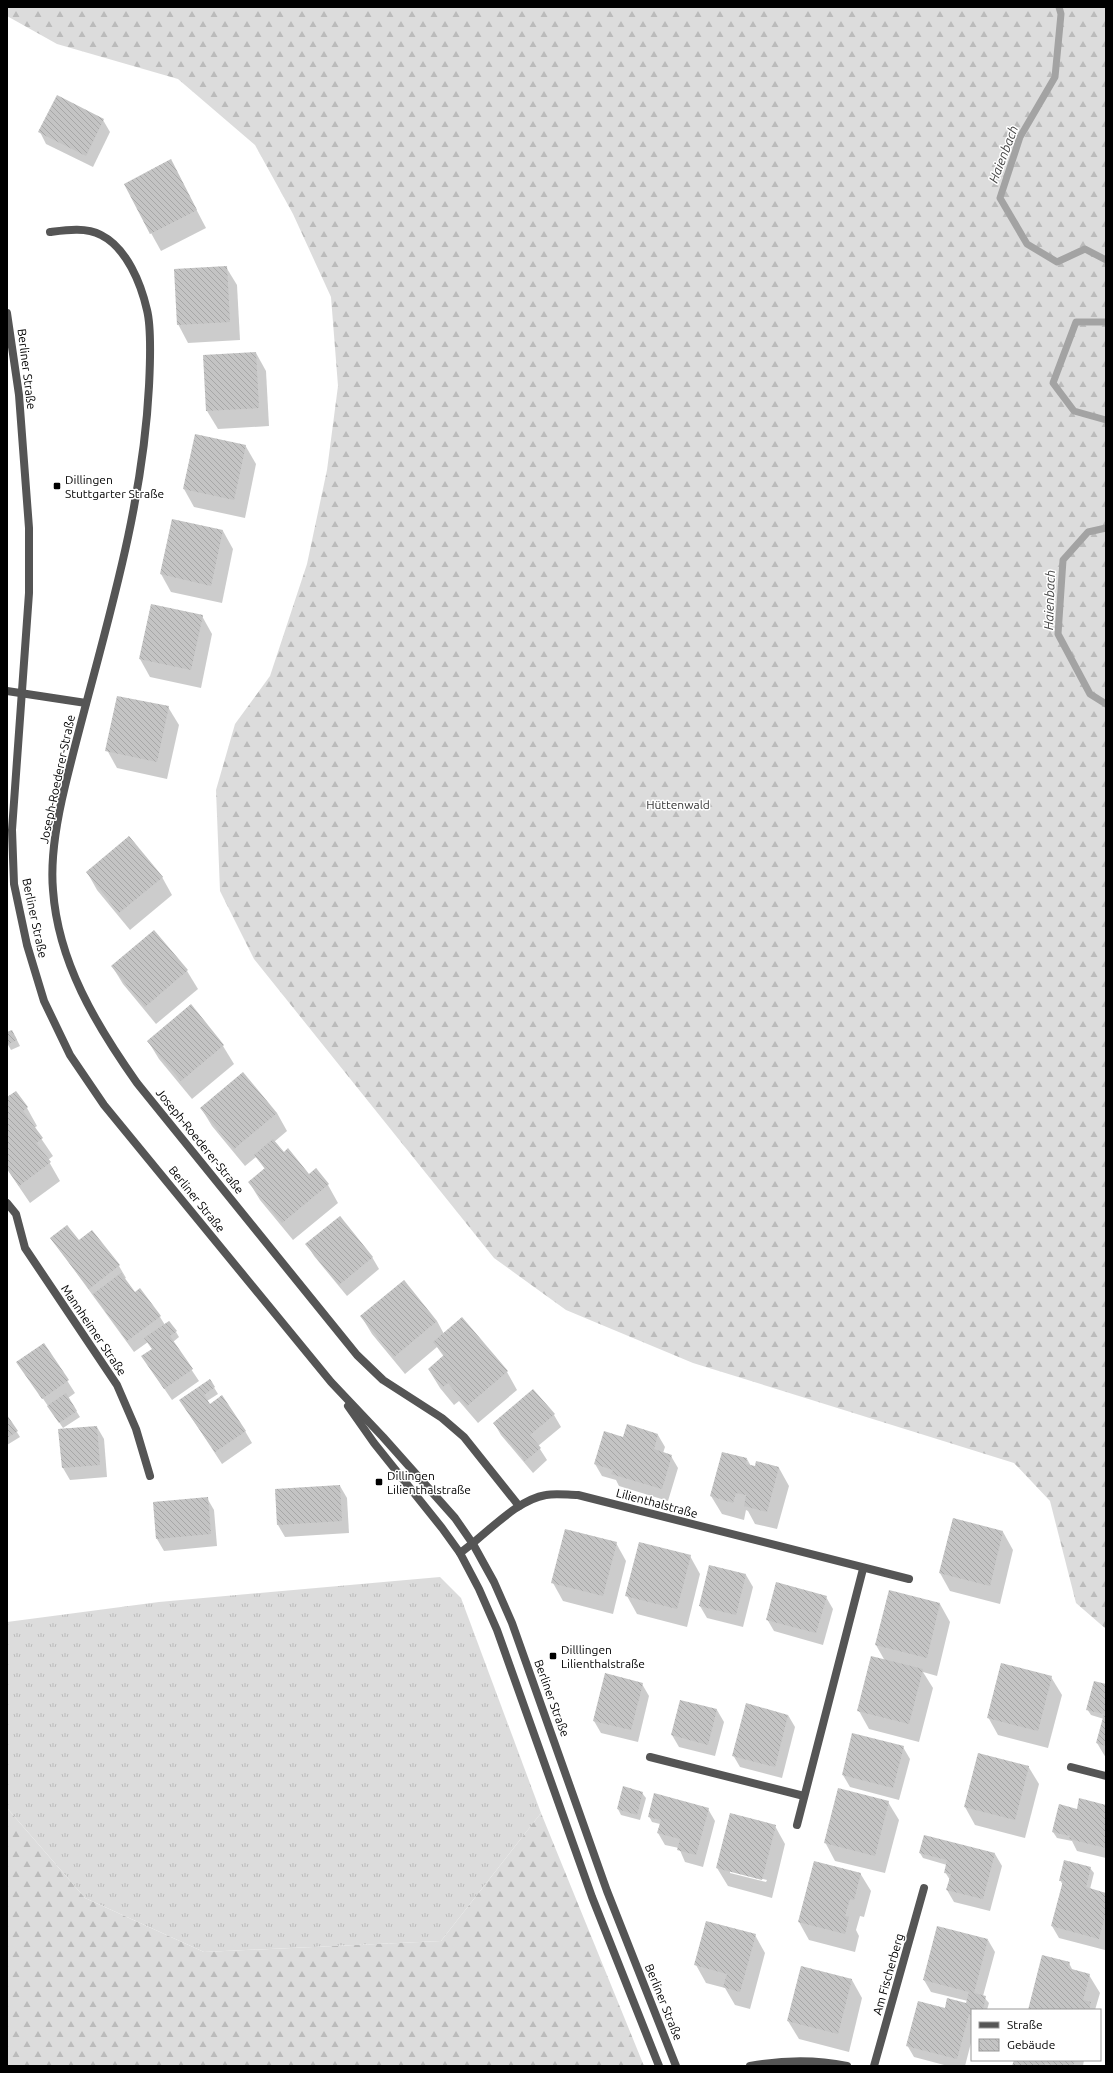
<svg xmlns="http://www.w3.org/2000/svg" width="1113" height="2073" font-family="Ubuntu,sans-serif">
<defs>
<pattern id="grass-tufts" width="24" height="20" patternUnits="userSpaceOnUse"><rect width="24" height="20" fill="#dcdcdc"/><path d="M3 7l-1-3M5 7V3M7 7l1-3M15 17l-1-3M17 17v-4M19 17l1-3" fill="none" stroke="#bbb"/></pattern>
<pattern id="forest-firs" width="22" height="20" patternUnits="userSpaceOnUse"><rect width="22" height="20" fill="#dcdcdc"/><path d="M5 1l3.5 6h-7zM16 11l3.5 6h-7z" fill="#bbb"/></pattern>
<pattern id="building-back-hatch" width="6" height="6" patternUnits="userSpaceOnUse"><rect width="6" height="6" fill="#c4c4c4"/><path d="M-1 5l2 2M0 0l6 6M5-1l2 2" fill="none" stroke="#a7a7a7"/></pattern>
</defs>
<rect width="100%" height="100%" fill="#fff"/>
<path fill="url(#grass-tufts)" d="M440 1577 461 1598 541 1813 441 1941 204 1952 85 1898 7 1808V1622L159 1602Z"/>
<g fill="url(#forest-firs)">
<path d="M7 7H1106V1629L1076 1603 1050 1501 1014 1463 693 1363 566 1310 494 1258 254 959 220 891 216 790 235 724 270 676 307 564 327 470 338 386 331 297 293 214 255 145 178 79 57 44 7 16Z"/>
<path d="M7 1808 85 1898 204 1952 441 1941 541 1813 644 2066H7Z"/>
</g>
<g fill="#0003" fill-rule="evenodd">
<path d="M103 120 110 132 93 167 46 144 40 132Z"/>
<path d="M171 161 206 228 161 251 151 233Z"/>
<path d="M226 267 237 285 240 340 188 343 178 324Z"/>
<path d="M256 353 266 371 269 426 218 429 207 411 204 356Z"/>
<path d="M245 445 256 464 245 518 194 507 184 489Z"/>
<path d="M172 520 223 531 233 549 222 603 171 592 161 574Z"/>
<path d="M152 605 202 616 212 634 201 688 150 677 140 659Z"/>
<path d="M168 707 179 725 167 779 117 768 107 750Z"/>
<path d="M87 872 162 877 172 895 130 930 97 890Z"/>
<path d="M154 931 187 971 198 989 156 1024 123 984 112 966Z"/>
<path d="M190 1006 223 1046 234 1064 192 1099 159 1059 148 1041Z"/>
<path d="M7 1033 15 1036 20 1046 11 1050 7 1043Z"/>
<path d="M7 1099 27 1108 37 1126 34 1128 53 1156 48 1160 60 1181 30 1203 7 1169Z"/>
<path d="M201 1108 277 1113 287 1131 274 1142 284 1154 309 1175 328 1185 338 1203 293 1240 260 1200 249 1182 265 1169 256 1157 245 1166 212 1126Z"/>
<path d="M92 1231 119 1266 126 1278 124 1279 134 1293 160 1317 165 1325 176 1332 179 1337 173 1342 199 1381 172 1400 150 1368 153 1349 148 1342 134 1352 51 1238 78 1241Z"/>
<path d="M307 1244 372 1257 379 1269 347 1296 314 1256Z"/>
<path d="M361 1316 437 1321 444 1334 507 1372 517 1390 478 1423 459 1401 454 1405 440 1388 429 1370 444 1357 437 1347 405 1374 372 1334Z"/>
<path d="M44 1344 75 1393 68 1398 80 1417 63 1428 18 1362Z"/>
<path d="M210 1381 218 1394 207 1401 210 1405 245 1431 252 1443 222 1464 184 1406Z"/>
<path d="M554 1415 561 1427 538 1446 547 1460 533 1473 501 1435 494 1423Z"/>
<path d="M7 1416 20 1437 7 1445Z"/>
<path d="M97 1427 104 1439 107 1477 70 1480 63 1468 59 1429Z"/>
<path d="M658 1435 665 1447 663 1453 671 1456 678 1468 668 1501 619 1486 616 1480 602 1476 595 1464 623 1438Z"/>
<path d="M747 1459 751 1466 779 1468 789 1486 777 1529 755 1524 748 1511 746 1510 744 1520 722 1514 711 1496Z"/>
<path d="M340 1486 347 1498 349 1533 285 1537 278 1525Z"/>
<path d="M207 1498 214 1510 217 1546 164 1551 157 1539Z"/>
<path d="M953 1519 1003 1532 1013 1550 1000 1604 950 1591 940 1573Z"/>
<path d="M616 1543 626 1561 613 1614 563 1601 553 1583Z"/>
<path d="M690 1556 700 1574 687 1627 637 1614 627 1596Z"/>
<path d="M710 1566 746 1575 753 1587 743 1627 707 1618 700 1606Z"/>
<path d="M890 1591 940 1604 950 1622 937 1676 923 1672 933 1688 919 1742 869 1729 859 1711 885 1661 876 1645Z"/>
<path d="M826 1597 833 1609 823 1645 774 1631 767 1619Z"/>
<path d="M1051 1677 1062 1695 1048 1748 998 1735 988 1717Z"/>
<path d="M642 1684 649 1696 638 1742 601 1733 594 1721Z"/>
<path d="M1106 1685V1758L1097 1743 1104 1719 1091 1715 1087 1709Z"/>
<path d="M681 1701 717 1710 724 1722 715 1756 679 1747 672 1735Z"/>
<path d="M788 1715 795 1727 782 1778 740 1767 733 1755Z"/>
<path d="M903 1747 910 1759 899 1800 850 1787 843 1775Z"/>
<path d="M1028 1766 1039 1784 1025 1838 975 1825 965 1807Z"/>
<path d="M642 1793 646 1798 640 1820 621 1815 618 1809Z"/>
<path d="M888 1802 899 1820 885 1873 835 1861 825 1842Z"/>
<path d="M1106 1806V1858L1077 1851 1072 1841 1057 1838 1053 1832Z"/>
<path d="M708 1809 715 1821 703 1867 685 1862 679 1848 665 1845 658 1833 660 1824 652 1822 649 1816Z"/>
<path d="M775 1826 785 1844 772 1898 728 1886 717 1868ZM730 1871 767 1880 766 1882 730 1873Z"/>
<path d="M920 1853 995 1854 1002 1866 990 1911 954 1902 947 1890 950 1880 945 1872 947 1865 923 1858Z"/>
<path d="M1090 1868 1094 1873 1090 1889 1106 1894 1105 1950 1059 1938 1052 1926 1063 1885 1060 1880Z"/>
<path d="M860 1873 871 1891 864 1917 860 1916 856 1930 859 1936 855 1952 809 1940 799 1922Z"/>
<path d="M755 1935 765 1953 750 2009 735 2005 725 1988 706 1983 696 1965Z"/>
<path d="M988 1940 995 1952 983 1996 989 2003 987 2010H972V2039L965 2066H948L914 2057 907 2045 945 2009 967 2004 968 2001 931 1992 924 1980Z"/>
<path d="M1069 1963 1073 1971 1089 1975 1100 1993 1095 2010H1029Z"/>
<path d="M802 1968 852 1980 862 1998 849 2052 799 2039 788 2021Z"/>
<path d="M1015 2060H1084L1083 2066H1014Z"/>
</g>
<g fill="none" stroke-linecap="round" stroke-linejoin="round">
<g stroke="#a3a3a3" stroke-width="7">
<path d="M1059 7 1061 14 1055 77 1020 137 1000 198 1027 244 1057 262 1085 249 1106 260"/>
<path d="M1106 322H1076L1053 383 1074 411 1106 420"/>
<path d="M1106 528 1088 532 1063 560 1058 634 1090 694 1106 704"/>
</g>
</g>
<g fill="url(#building-back-hatch)">
<path d="M57 95 104 119 86 156 38 132Z"/>
<path d="M171 159 197 210 150 234 124 184Z"/>
<path d="M227 266 230 322 177 325 174 269Z"/>
<path d="M256 352 259 408 206 411 203 355Z"/>
<path d="M195 434 246 445 234 500 183 489Z"/>
<path d="M172 519 223 530 211 586 160 574Z"/>
<path d="M151 604 203 615 191 670 139 659Z"/>
<path d="M117 696 169 706 157 762 105 751Z"/>
<path d="M129 836 163 877 119 913 86 872Z"/>
<path d="M154 930 188 970 145 1007 111 966Z"/>
<path d="M191 1004 224 1045 181 1081 147 1041Z"/>
<path d="M12 1030 17 1040 7 1045V1032Z"/>
<path d="M243 1072 277 1113 234 1149 200 1108Z"/>
<path d="M16 1091 28 1107 23 1111 43 1138 36 1143 51 1162 19 1186 7 1169V1097Z"/>
<path d="M273 1139 284 1152 288 1148 309 1174 316 1168 329 1184 282 1223 248 1182 265 1168 254 1155Z"/>
<path d="M340 1216 373 1257 339 1285 305 1244Z"/>
<path d="M67 1225 79 1240 92 1230 120 1265 89 1289 50 1238Z"/>
<path d="M121 1273 135 1292 140 1288 161 1316 127 1341 93 1294Z"/>
<path d="M404 1280 437 1321 394 1357 360 1316Z"/>
<path d="M462 1317 508 1371 467 1406 448 1383 443 1387 428 1369 444 1355 433 1342Z"/>
<path d="M169 1321 177 1331 170 1336 193 1369 164 1389 141 1356 152 1349 144 1338Z"/>
<path d="M44 1343 69 1380 42 1399 16 1362Z"/>
<path d="M210 1379 215 1387 204 1395 210 1404 222 1395 246 1431 215 1452 179 1400Z"/>
<path d="M533 1389 555 1414 530 1435 541 1448 525 1461 493 1423Z"/>
<path d="M66 1393 77 1411 59 1423 47 1406Z"/>
<path d="M7 1415 18 1431 7 1438Z"/>
<path d="M627 1424 658 1434 654 1449 672 1455 662 1489 611 1474 613 1470 594 1464 604 1431 623 1437Z"/>
<path d="M97 1426 100 1465 62 1468 58 1429Z"/>
<path d="M722 1452 747 1458 746 1464 755 1466 756 1461 779 1467 767 1512 744 1506 746 1495 736 1493 733 1503 710 1496Z"/>
<path d="M340 1485 342 1521 277 1525 275 1489Z"/>
<path d="M208 1497 211 1534 156 1539 153 1502Z"/>
<path d="M953 1518 1003 1531 990 1586 939 1573Z"/>
<path d="M565 1529 617 1542 603 1596 551 1583Z"/>
<path d="M639 1542 691 1555 677 1609 625 1596Z"/>
<path d="M709 1565 746 1574 736 1615 699 1606Z"/>
<path d="M776 1582 827 1596 816 1633 766 1620Z"/>
<path d="M889 1590 940 1603 927 1658 875 1645Z"/>
<path d="M871 1656 923 1669 909 1724 857 1711Z"/>
<path d="M1001 1663 1052 1676 1038 1731 987 1718Z"/>
<path d="M605 1673 643 1683 631 1730 593 1721Z"/>
<path d="M1094 1681 1106 1684V1746L1096 1743 1104 1714 1086 1710Z"/>
<path d="M680 1700 717 1709 708 1745 671 1735Z"/>
<path d="M746 1703 788 1715 775 1767 732 1756Z"/>
<path d="M852 1733 904 1746 893 1788 842 1775Z"/>
<path d="M978 1753 1029 1766 1015 1820 964 1807Z"/>
<path d="M623 1786 643 1792 637 1815 617 1809Z"/>
<path d="M838 1788 889 1801 875 1856 824 1843Z"/>
<path d="M654 1793 709 1808 696 1855 677 1850 680 1839 657 1833 661 1820 648 1817Z"/>
<path d="M1079 1798 1106 1805V1848L1069 1839 1070 1836 1052 1832 1059 1804 1077 1809Z"/>
<path d="M730 1813 776 1825 762 1880 716 1868Z"/>
<path d="M924 1835 995 1853 983 1899 946 1890 951 1874 944 1873 947 1860 919 1853Z"/>
<path d="M1064 1860 1091 1867 1086 1887 1106 1893V1911L1099 1939 1051 1926 1063 1881H1059Z"/>
<path d="M814 1861 861 1873 854 1900 850 1899 845 1916 849 1917 845 1934 798 1922Z"/>
<path d="M706 1921 756 1934 740 1992 723 1987 727 1974 694 1965Z"/>
<path d="M937 1926 988 1939 974 1993 986 1996 983 2010H972V2015L969 2014 957 2059 906 2046 918 2001 945 2008 947 1998 966 2003 969 1992 923 1980Z"/>
<path d="M1042 1955 1070 1962 1068 1968 1090 1974 1083 2000 1091 2002 1089 2010H1028Z"/>
<path d="M801 1966 852 1979 838 2034 787 2021Z"/>
<path d="M1014 2060H1075L1073 2066H1056L1045 2063 1044 2066H1012Z"/>
</g>
<g fill="none" stroke-linecap="round" stroke-linejoin="round">
<g stroke="#555" stroke-width="8">
<path d="M50 232C66 230 86 227 101 235 127 248 141 284 147 310 152 330 150 365 149 386 142 524 97 653 65 786 57 819 50 856 53 890 58 962 96 1025 137 1083L357 1355 383 1380 442 1418 464 1437 519 1506"/>
<path d="M7 313 19 395 29 528V593L12 830 14 884 27 945 44 1001 70 1055 104 1105 331 1382 383 1437 455 1518 473 1544 494 1582 512 1623 607 1891 676 2066"/>
<path d="M7 691 86 703"/>
<path d="M7 1203 16 1214 25 1248 117 1385 136 1429 150 1476"/>
<path d="M348 1406 374 1443 442 1528 460 1553 479 1589 497 1630 592 1897 659 2066"/>
<path d="M460 1553C485 1536 515 1500 546 1495 556 1493 568 1495 578 1495L909 1579"/>
<path d="M650 1757 804 1796"/>
<path d="M1071 1767 1106 1776"/>
<path d="M797 1825 863 1569"/>
<path d="M750 2066C783 2060 814 2059 847 2066"/>
<path d="M874 2066 924 1888"/>
</g>
</g>
<g fill="#000" stroke="#fff" stroke-width="1.5">
<rect x="53" y="482" width="8" height="8" rx="2"/>
<rect x="375" y="1478" width="8" height="8" rx="2"/>
<rect x="549" y="1652" width="8" height="8" rx="2"/>
</g>
<g text-anchor="middle" dominant-baseline="central" stroke-width="3" stroke-linejoin="round" paint-order="stroke">
<g font-size="12" fill="#000" stroke="#fff">
<text transform="translate(27 369) rotate(83)">Berliner Straße</text>
<text transform="translate(57 779) rotate(-78)">Joseph-Roederer-Straße</text>
<text transform="translate(35 918) rotate(78)">Berliner Straße</text>
<text transform="translate(200 1141) rotate(51)">Joseph-Roederer-Straße</text>
<text transform="translate(197 1199) rotate(51)">Berliner Straße</text>
<text transform="translate(94 1330) rotate(56)">Mannheimer Straße</text>
<text transform="translate(657 1503) rotate(15)">Lilienthalstraße</text>
<text transform="translate(552 1698) rotate(70)">Berliner Straße</text>
<text transform="translate(888 1974) rotate(-74)">Am Fischerberg</text>
<text transform="translate(664 2002) rotate(68)">Berliner Straße</text>
</g>
<g font-size="12" fill="#000" stroke="#fff" text-anchor="start">
<text x="65" y="479">Dillingen<tspan x="65" dy="14">Stuttgarter Straße</tspan></text>
<text x="387" y="1475">Dillingen<tspan x="387" dy="14">Lilienthalstraße</tspan></text>
<text x="561" y="1649">Dilllingen<tspan x="561" dy="14">Lilienthalstraße</tspan></text>
</g>
<g font-size="12" fill="#333" stroke="#fff">
<text x="678" y="804">Hüttenwald</text>
</g>
<g font-size="13" font-style="italic" fill="#444" stroke="#fff">
<text transform="translate(1003 154) rotate(-69)">Haienbach</text>
<text transform="translate(1049 600) rotate(-88)">Haienbach</text>
</g>
</g>
<rect width="1113" height="2073" fill="none" stroke="#000000" stroke-width="16"/>
<rect x="971" y="2009" width="130" height="52" fill="#ffffff" stroke="#999999"/>
<rect x="979" y="2022" width="20" height="6" fill="#555555" stroke="#999999"/>
<text x="1007" y="2029" font-size="12" fill="#000000">Straße</text>
<rect x="979" y="2039" width="20" height="12" fill="url(#building-back-hatch)" stroke="#999999"/>
<text x="1007" y="2049" font-size="12" fill="#000000">Gebäude</text>
</svg>
